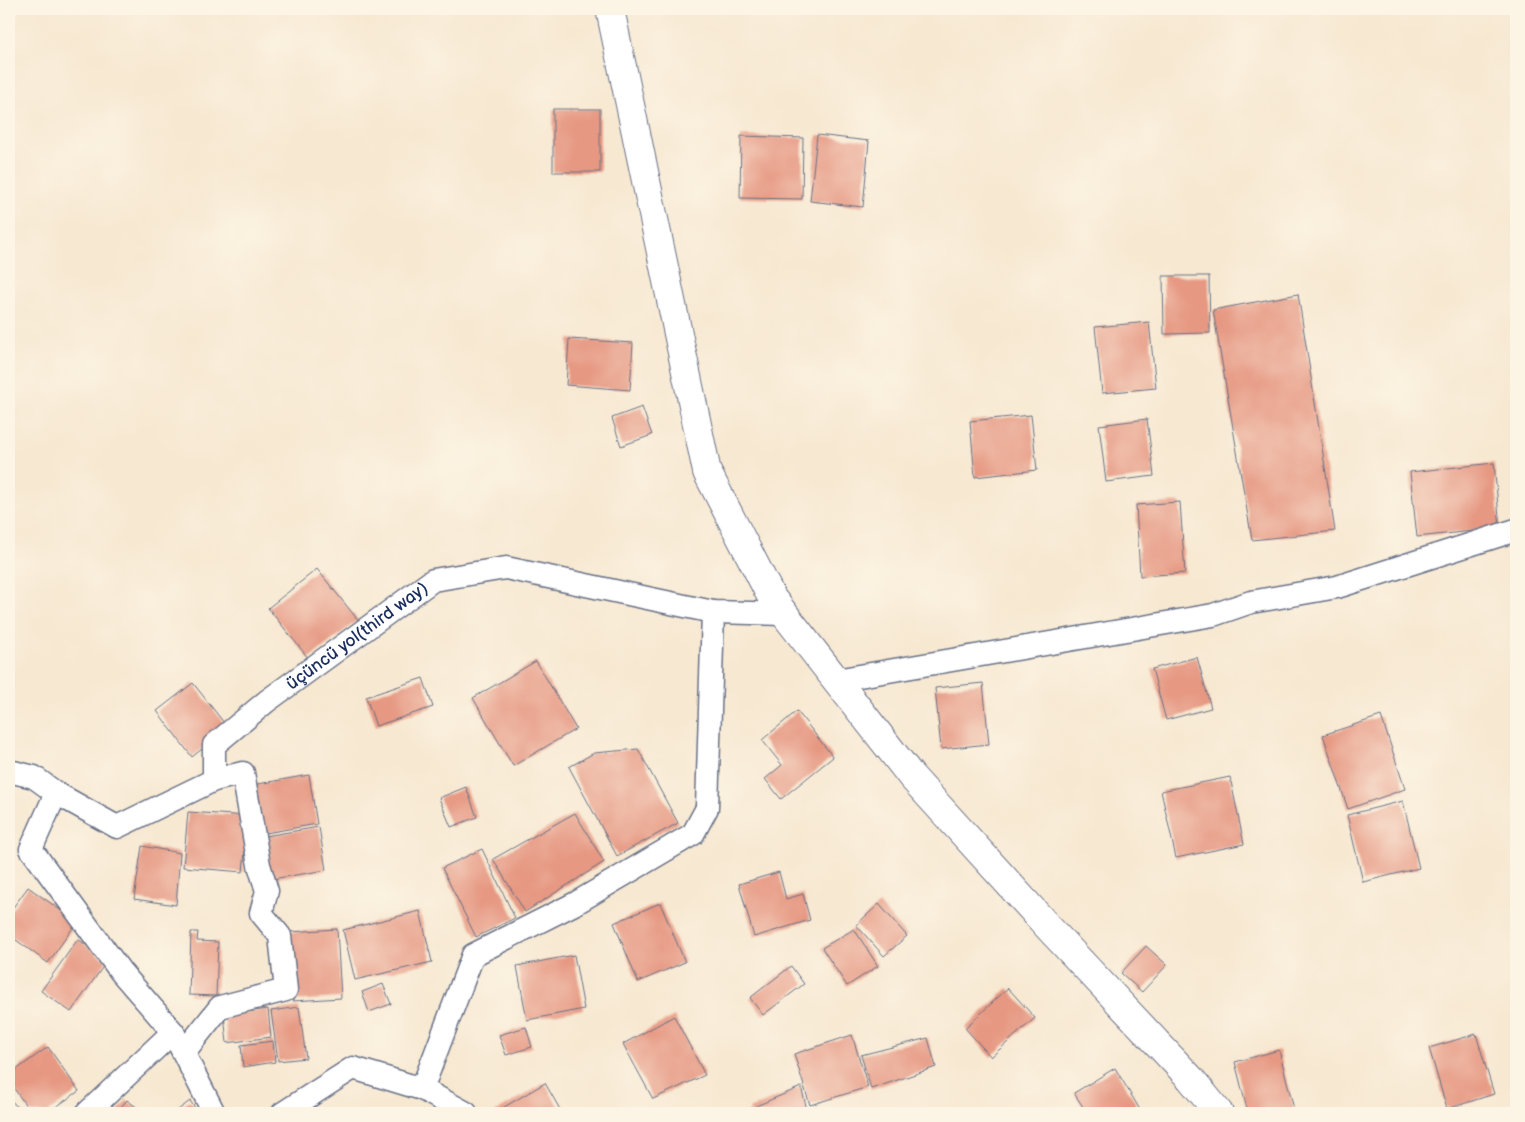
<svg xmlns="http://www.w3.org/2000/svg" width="1525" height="1122" font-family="'Balsamiq Sans',sans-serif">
<rect width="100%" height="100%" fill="#fcf5e5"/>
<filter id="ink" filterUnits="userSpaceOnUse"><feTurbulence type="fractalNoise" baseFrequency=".02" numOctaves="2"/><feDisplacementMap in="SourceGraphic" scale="10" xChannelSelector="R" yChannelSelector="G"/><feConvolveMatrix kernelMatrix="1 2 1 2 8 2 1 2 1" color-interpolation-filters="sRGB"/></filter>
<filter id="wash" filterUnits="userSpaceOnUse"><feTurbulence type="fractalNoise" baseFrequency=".0096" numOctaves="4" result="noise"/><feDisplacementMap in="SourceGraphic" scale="20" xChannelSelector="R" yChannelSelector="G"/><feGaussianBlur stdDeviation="1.12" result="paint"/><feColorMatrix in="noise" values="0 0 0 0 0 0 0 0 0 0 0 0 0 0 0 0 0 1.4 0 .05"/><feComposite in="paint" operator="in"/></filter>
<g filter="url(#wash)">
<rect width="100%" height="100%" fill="#f7e8d1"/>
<g id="blocks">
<g fill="#e69882">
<rect x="553" y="109" width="47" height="63"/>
<path d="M817 135 869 141 863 207 810 201Z"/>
<path d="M741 136 803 138 802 199 740 198Z"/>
<path d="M1163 276H1209L1210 333 1164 334Z"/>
<path d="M1298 294 1335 531 1252 540 1213 310Z"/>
<path d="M1149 322 1156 388 1102 393 1095 327Z"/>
<path d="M569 339 633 343 630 390 566 385Z"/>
<path d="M642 407 652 435 621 446 612 418Z"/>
<path d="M1031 415 1037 470 975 477 970 421Z"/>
<path d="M1147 419 1154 476 1106 482 1099 425Z"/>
<path d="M1494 463 1500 528 1417 537 1410 472Z"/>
<path d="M1180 502 1185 573 1140 576 1136 505Z"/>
<path d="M317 569 358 620 309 659 268 608Z"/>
<path d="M1197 657 1211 708 1166 720 1152 669Z"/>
<path d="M536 661 576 729 513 766 473 698Z"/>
<path d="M423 678 433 707 376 726 366 697Z"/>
<path d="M193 683 228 728 192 757 157 711Z"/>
<path d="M983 683 989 744 941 749 935 688Z"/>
<path d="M797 711 833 757 781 799 765 779 782 765 762 740Z"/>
<path d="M1381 716 1405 789 1348 809 1323 735Z"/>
<path d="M638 749 678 823 617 856 569 767 594 753Z"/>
<path d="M309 775 317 824 260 834 252 785Z"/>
<path d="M1230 777 1244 844 1176 858 1161 791Z"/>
<path d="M466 787 477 817 451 827 439 798Z"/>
<path d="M1403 801 1419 868 1363 882 1347 815Z"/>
<path d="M188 812 248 816 243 872 183 867Z"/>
<path d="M575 813 604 862 525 912 493 859Z"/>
<path d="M319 827 326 870 266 880 259 837Z"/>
<path d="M142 846 180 853 176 905 134 899Z"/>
<path d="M482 849 515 918 476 937 442 868Z"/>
<path d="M779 872 786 899 803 894 810 920 754 937 739 884Z"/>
<path d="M28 887 77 922 48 963 9 935V913Z"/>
<path d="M660 903 685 962 638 982 614 923Z"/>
<path d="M879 904 907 936 884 956 856 925Z"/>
<path d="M420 911 432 962 355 980 343 930Z"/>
<path d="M337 929 341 998 293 1001 289 932Z"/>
<path d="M854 929 878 966 847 986 822 948Z"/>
<path d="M191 932H198L197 941 218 942 216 996 189 995Z"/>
<path d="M78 939 107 961 71 1012 41 991Z"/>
<path d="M1146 946 1167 965 1142 992 1121 973Z"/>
<path d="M574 955 584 1009 527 1020 517 966Z"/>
<path d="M791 966 804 984 763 1015 750 998Z"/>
<path d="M383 984 391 1004 369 1012 362 992Z"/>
<path d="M1008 988 1035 1018 991 1057 965 1028Z"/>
<path d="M299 1007 306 1058 278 1061 271 1011Z"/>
<path d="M268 1009 271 1037 227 1043 224 1015Z"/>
<path d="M674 1016 705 1075 653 1099 623 1044Z"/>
<path d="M526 1027 532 1047 506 1055 499 1035Z"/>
<path d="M1476 1034 1494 1094 1447 1109 1429 1048Z"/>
<path d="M852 1035 868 1087 810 1105 794 1054Z"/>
<path d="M928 1038 936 1067 871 1089 861 1055Z"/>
<path d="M273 1041 275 1062 243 1067 241 1045Z"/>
<path d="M48 1047 79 1091 47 1113H31L9 1081V1075Z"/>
<path d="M1279 1050 1295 1113H1248L1235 1062Z"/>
<path d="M1115 1068 1142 1113H1087L1074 1093Z"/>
<path d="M545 1083 562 1113H494Z"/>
<path d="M801 1087 808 1113H751L749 1109Z"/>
<path d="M9 1098 18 1108 12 1113H9Z"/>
<path d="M127 1100 140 1110 137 1113H116Z"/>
<path d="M190 1101 199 1113H174Z"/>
</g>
</g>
</g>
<g filter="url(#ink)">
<use href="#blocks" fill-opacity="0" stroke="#687086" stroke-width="1"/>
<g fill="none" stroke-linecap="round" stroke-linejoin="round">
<defs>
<g id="minor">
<path d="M836 680 1213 615 1251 602 1337 587 1516 530"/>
<path d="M9 771 34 777 56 793 117 827 214 780 243 773 259 865 267 891 261 913 280 936 286 990 220 1007 185 1051"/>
<path id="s1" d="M214 780V745L267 701 433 580 506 568 713 612 784 614"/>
<path d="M56 793 31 849 121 972 173 1032 214 1113"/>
<path d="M87 1113 173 1032"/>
<path d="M283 1113 353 1068 422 1089"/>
<path d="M466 1113 422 1089 473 955 576 903 693 834 707 808 713 612"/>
</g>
<path id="tertiary" d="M610 9 707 472 772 598 912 777 1049 928 1191 1079 1219 1113"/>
</defs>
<use href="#minor" stroke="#687086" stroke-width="25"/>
<use href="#tertiary" stroke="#687086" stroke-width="30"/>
<use href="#minor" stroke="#fff" stroke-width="22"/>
<use href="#tertiary" stroke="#fff" stroke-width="28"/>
</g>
</g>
<g text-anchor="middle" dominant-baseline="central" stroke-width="4" stroke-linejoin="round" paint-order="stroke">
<g font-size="18" fill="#1b2f5e" stroke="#fcf5e5">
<text stroke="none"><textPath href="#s1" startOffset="215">üçüncü yol(third way)</textPath></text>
</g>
</g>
<rect width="1525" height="1122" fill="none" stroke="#fcf5e5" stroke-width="30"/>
</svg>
